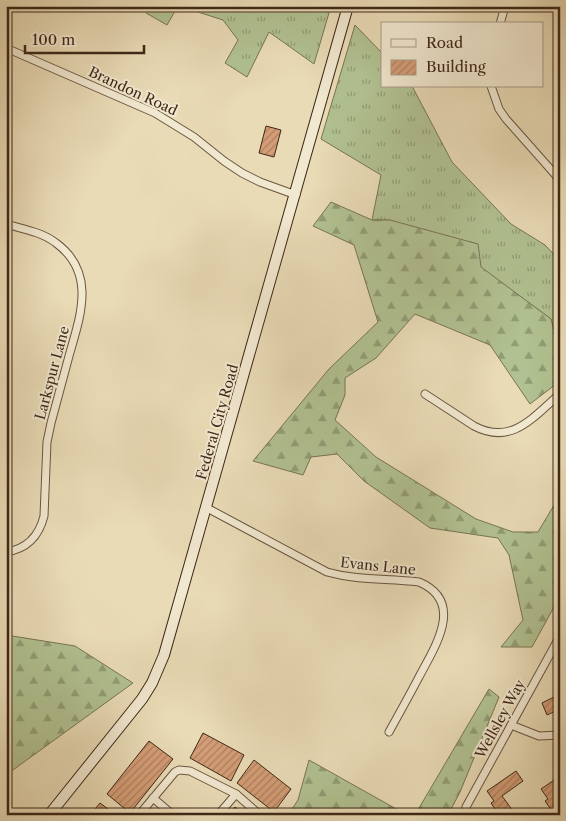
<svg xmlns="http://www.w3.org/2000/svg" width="566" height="821" font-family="'Libre Caslon Text',serif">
<defs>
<pattern id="grass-tufts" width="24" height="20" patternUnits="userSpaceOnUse" patternTransform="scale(1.25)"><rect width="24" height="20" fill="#b1c191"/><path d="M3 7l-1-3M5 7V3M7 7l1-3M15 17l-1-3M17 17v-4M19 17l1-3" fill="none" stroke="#919d75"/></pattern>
<pattern id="forest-firs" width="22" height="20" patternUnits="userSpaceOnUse" patternTransform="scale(1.25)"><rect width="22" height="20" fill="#b1c191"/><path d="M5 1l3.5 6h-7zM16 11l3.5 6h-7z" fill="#919d75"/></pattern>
<pattern id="building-hatch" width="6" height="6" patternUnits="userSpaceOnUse" patternTransform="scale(1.25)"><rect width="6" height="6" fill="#d49d76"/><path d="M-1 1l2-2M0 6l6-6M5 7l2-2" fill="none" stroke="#ad8060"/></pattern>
</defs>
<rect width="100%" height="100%" fill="#e9dbb6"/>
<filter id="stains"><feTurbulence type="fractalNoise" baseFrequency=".004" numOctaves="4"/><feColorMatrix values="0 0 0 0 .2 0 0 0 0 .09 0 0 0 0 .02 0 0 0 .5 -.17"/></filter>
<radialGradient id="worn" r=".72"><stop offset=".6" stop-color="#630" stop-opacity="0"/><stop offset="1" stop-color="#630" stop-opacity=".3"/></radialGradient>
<g fill="url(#grass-tufts)" stroke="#787454">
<path d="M179 6H331L314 64 269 32 247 77 225 63 238 40 223 20Z"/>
<path d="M355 25 382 53V86H412L452 162 511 224 545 245 560 261V354L551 319 480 267 390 220H372L381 175 321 139Z"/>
</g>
<g fill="url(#forest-firs)" stroke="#787454">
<path d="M331 202 372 220H390L478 244 481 267 551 319 560 354V381L530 404 490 345 415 314 376 358 345 378V395L335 420 376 457 476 519 513 532H538L560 495V596L532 647H501L523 620 509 555 498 538 430 528 364 481 337 454 311 457 303 475 253 461 329 369 378 322 354 245 313 226Z"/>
<path d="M6 635 75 646 133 683 6 775Z"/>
<path d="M489 689 499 697 460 792 448 815H415Z"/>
<path d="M309 760 407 815H288L298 800Z"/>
</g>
<path fill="#b1c191" stroke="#787454" d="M150 6H178L167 25 146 13Z"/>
<g fill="url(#building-hatch)" stroke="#3f2818">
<path d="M266 126 281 130 274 157 259 153Z"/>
<path d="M560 694V709L547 715 542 703Z"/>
<path d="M203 733 244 755 231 781 190 758Z"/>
<path d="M149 741 173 759 130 813 107 794Z"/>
<path d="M254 760 291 789 274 812 237 783Z"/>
<path d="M516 771 523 781 502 796 516 815H499L491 803 494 801 487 791Z"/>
<path d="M560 776V792L556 794 560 799V815H555L545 801 548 799 541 789Z"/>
<path d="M100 803 116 815H90Z"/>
<path d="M235 807 245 815H229Z"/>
</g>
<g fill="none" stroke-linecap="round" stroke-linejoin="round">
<defs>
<g id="street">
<path d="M500 24 505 6"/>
<path d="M6 48 155 113 194 137 224 161 242 173 260 182 296 195"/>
<path d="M491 86 499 109 506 119 560 180"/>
<path d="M6 224C23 229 42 232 56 243 97 273 80 317 69 356 63 379 57 401 51 423L47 442 44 516C39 536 27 549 6 552"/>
<path d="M425 394 474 426C512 446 533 417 560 394"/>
<path d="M207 508 327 572C359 581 387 578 419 582 466 602 434 648 419 677 409 696 399 714 389 732"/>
<path d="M511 725 539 736 560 735"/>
<path d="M153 798 173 815"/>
<path d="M139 815 175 772 179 770 190 771 236 794 260 815"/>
<path d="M218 815 236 794"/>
<path d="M465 815 466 807 560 636"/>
</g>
<path id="secondary" d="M49 815 142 699 152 683 164 655 348 6"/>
</defs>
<use href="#street" stroke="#6a5540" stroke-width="9"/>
<use href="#secondary" stroke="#3f2818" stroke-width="12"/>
<use href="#street" stroke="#f1e8d0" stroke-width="7"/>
<use href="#secondary" stroke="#f1e8d0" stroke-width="10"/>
</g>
<g text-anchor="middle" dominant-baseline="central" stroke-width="4" stroke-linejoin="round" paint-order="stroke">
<g font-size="14" fill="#3f2818" stroke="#f1e8d0">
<text transform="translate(133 91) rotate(25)">Brandon Road</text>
<text transform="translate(52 373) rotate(-75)">Larkspur Lane</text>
<text transform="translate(217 422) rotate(-74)">Federal City Road</text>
<text transform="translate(378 566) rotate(6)">Evans Lane</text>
<text transform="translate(500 719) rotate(-61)">Wellsley Way</text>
</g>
</g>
<rect width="566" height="821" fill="none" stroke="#e9dbb6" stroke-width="25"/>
<rect x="8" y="8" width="551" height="806" fill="none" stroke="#3f2818" stroke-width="2.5"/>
<rect x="12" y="12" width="541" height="796" fill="none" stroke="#3f2818"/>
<rect x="381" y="22" width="162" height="65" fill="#f1e8d0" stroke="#aa9b86"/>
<rect x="391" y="39" width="25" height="8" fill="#f1e8d0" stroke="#aa9b86"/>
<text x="426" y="48" font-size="15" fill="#3f2818">Road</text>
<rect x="391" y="60" width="25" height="15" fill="url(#building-hatch)" stroke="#aa9b86"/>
<text x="426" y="72" font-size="15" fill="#3f2818">Building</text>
<path d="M25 45v8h119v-8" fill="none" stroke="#3f2818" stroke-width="2.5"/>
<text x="32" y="45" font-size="15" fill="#3f2818" stroke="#f1e8d0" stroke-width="4" paint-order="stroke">100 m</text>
<rect width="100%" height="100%" filter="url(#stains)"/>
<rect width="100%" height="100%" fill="url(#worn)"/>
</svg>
